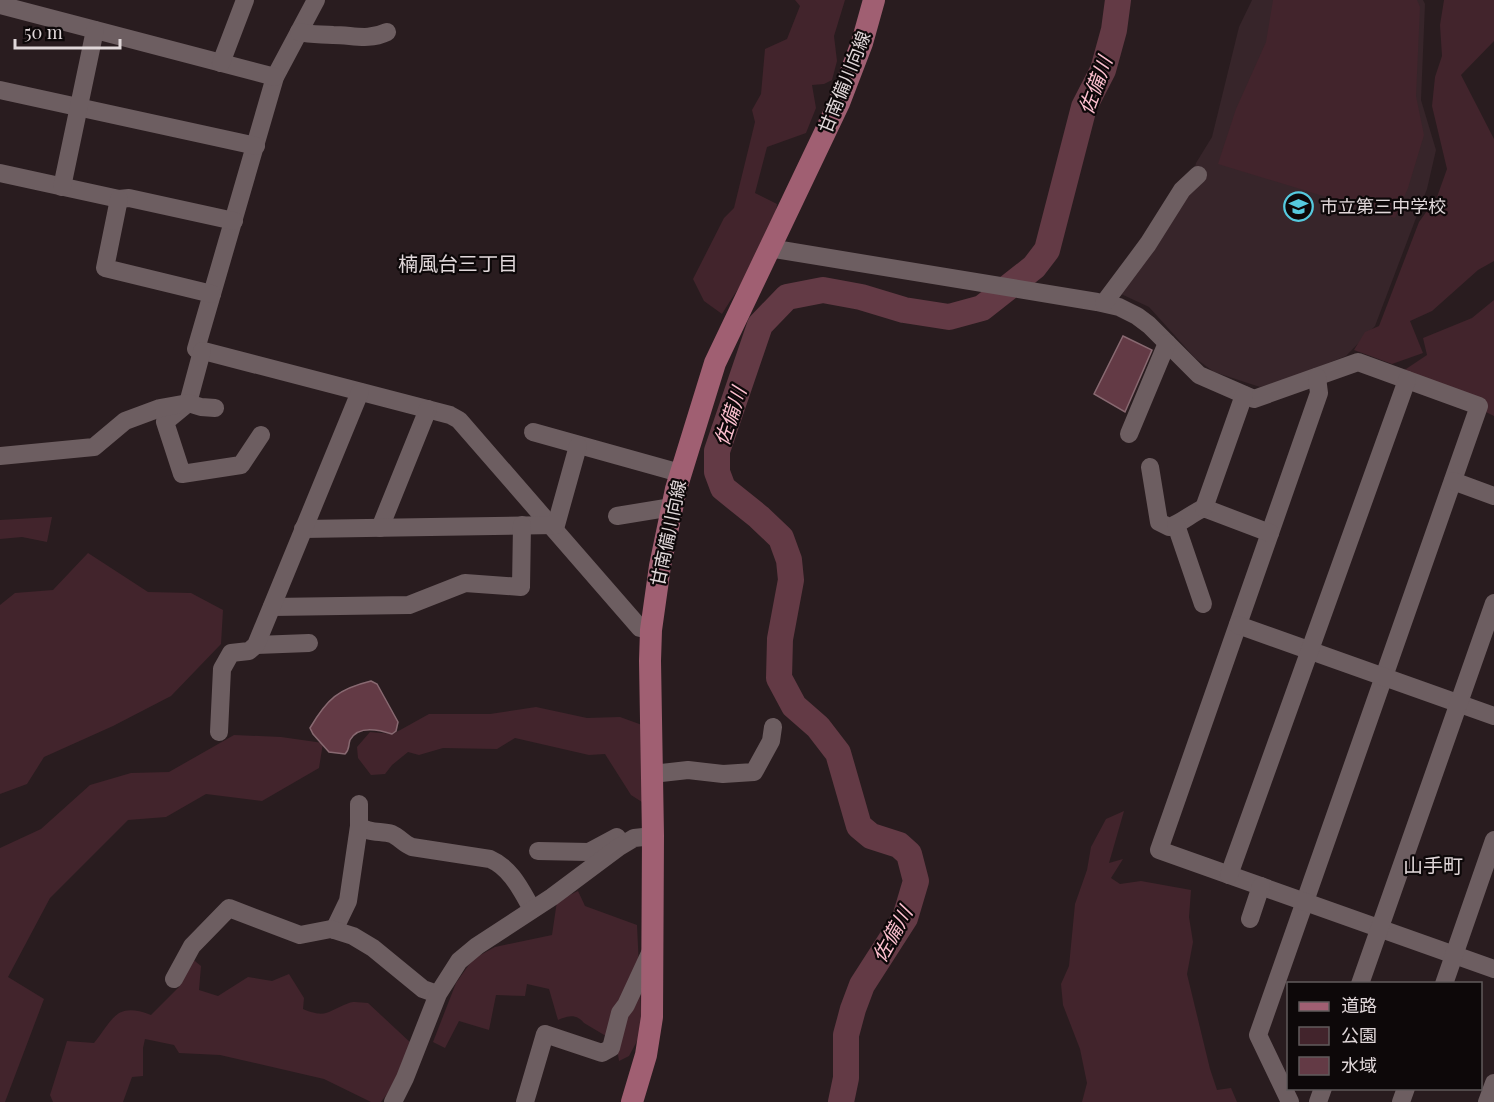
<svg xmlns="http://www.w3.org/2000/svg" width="1494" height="1102" font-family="'Playfair Display','Noto Sans JP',serif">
<rect width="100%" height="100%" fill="#291c1f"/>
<path fill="#37252a" d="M1252 0H1423L1425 4 1421 100 1436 150 1427 189 1375 326 1346 356 1288 379 1260 387 1214 372 1195 358 1149 307 1121 294 1190 187 1196 163 1212 137 1239 27Z"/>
<g fill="#42242c">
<path d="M795 0H845L834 36 837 61 832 80 824 84 812 85 816 108 806 133 767 147 755 193 777 204C774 242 742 281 722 314L704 301 693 279 724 218 734 208 755 122 752 110 761 94 765 49 787 39 800 6Z"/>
<path d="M1273 0H1417L1420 7 1416 96 1424 135 1408 188 1395 218 1218 164 1236 109 1266 42Z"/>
<path d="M1444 0H1494V41L1461 75 1494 139V261L1478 270 1432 311 1410 321 1423 353 1392 364 1354 350 1365 332 1379 326 1419 222 1437 197 1447 169 1432 106 1435 77 1442 56 1440 25Z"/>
<path d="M1494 300V416L1403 371 1427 355 1423 338 1472 318Z"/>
<path d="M52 517 47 542 22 537 0 539V520Z"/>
<path d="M88 553 148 592 191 593 223 610 221 644 171 696 113 726 44 757 27 784 0 794V605L15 593 53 590Z"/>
<path d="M536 707 587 718 620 717 642 725V802L631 795 605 754 589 755 515 738 497 749 443 748 419 755 408 752 392 765 385 774 371 775 358 758 357 747 370 732 393 734 429 714H490Z"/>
<path d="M234 735 281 737 323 743 319 768 262 801 206 794 166 817 128 820 50 898 8 977 44 999 5 1102H0V848L41 829 90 785 131 773 169 772Z"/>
<path d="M1124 811 1109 863 1123 859 1111 878 1120 884 1141 881 1191 890 1189 917 1193 942 1187 974 1210 1069 1217 1090 1231 1088 1237 1102H1082L1087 1083 1080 1049 1063 1005 1061 984 1069 966 1075 904 1087 870 1091 847 1106 819Z"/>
<path d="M578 891 585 906 637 925 642 1032 629 1056 619 1061 616 1042 584 1023C576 1013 567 1016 558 1020L549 989 527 984 525 996 496 995 489 1030 459 1021 445 1048 433 1042 456 983 473 959 495 947 552 935 557 901Z"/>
<path d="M190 957 201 966 199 990 218 996 248 977 272 981 289 974 304 998 303 1009C327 1019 327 1011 349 1003 354 1001 362 1003 368 1003L412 1044 390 1090 381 1102H371L324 1079 220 1055 179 1053 174 1045 145 1039 143 1048V1076L132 1077 123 1102H53L50 1095 67 1041 94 1043C114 1018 116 1002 151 1015L179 987Z"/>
</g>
<g fill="#633a45" stroke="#886971" stroke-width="1.5">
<path d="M1123 336 1152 350 1125 412 1094 394Z"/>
<path d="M371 681 377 684 398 722 396 731 392 734C380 730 358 725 350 740 348 746 350 749 345 754L329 752 313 734 310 728C327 699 338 689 371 681Z"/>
</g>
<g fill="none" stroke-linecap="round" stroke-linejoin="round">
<path stroke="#633a45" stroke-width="26" d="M841 1102 846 1078V1035L853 1009 862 985 905 918 916 881 909 854 899 845 871 836 859 826 838 753 818 727 794 706 779 678 780 639 791 580 789 560 781 538 759 517 723 488 717 472V451L760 325 787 297 823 290 861 297 904 310 949 317 982 308 1034 267 1047 250 1084 107 1103 70 1114 30 1118 0"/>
<g stroke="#6d5e61" stroke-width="18">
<path d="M316 0 275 77 196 349 450 415 459 420 640 628 651 630"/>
<path d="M0 5 275 77"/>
<path d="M299 32C311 35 321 34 333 35 353 35 368 41 387 32"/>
<path d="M221 63 245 0"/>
<path d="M0 90 256 146"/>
<path d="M0 173 119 199 129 198 234 221"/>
<path d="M62 187 95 30"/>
<path d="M119 199 105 268 212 294"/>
<path d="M769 248 1097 302 1119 307 1137 316 1149 325 1199 375 1254 399 1358 362 1479 406 1258 1035 1290 1102"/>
<path d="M1104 303 1148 244 1182 190 1198 175"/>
<path d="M202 351 188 403 165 422 182 474 241 465 261 435"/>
<path d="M1317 377 1319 393 1159 850 1494 969"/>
<path d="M533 432 680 473"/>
<path d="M1129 434 1167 343"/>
<path d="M0 456 94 447 125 421 160 408 188 403 201 407 215 408"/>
<path d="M1150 467 1159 522 1169 527C1180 524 1192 513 1204 508L1270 533"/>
<path d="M1453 481 1494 496"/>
<path d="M1204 508 1244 395"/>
<path d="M617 516 672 507"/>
<path d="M1176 525 1203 604"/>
<path d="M380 528 428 409"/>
<path d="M303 529 556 525 578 446"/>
<path d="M272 607 409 605 465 583 521 587 522 525"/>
<path d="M1238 625 1494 716"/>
<path d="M256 645 309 643"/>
<path d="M219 732 222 669 231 653 249 651 256 645 360 392"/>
<path d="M652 774 688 770 723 774 754 772 771 741 773 727"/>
<path d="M359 826C368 833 381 831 392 834 399 837 404 844 412 847L490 859C511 868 521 890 532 909"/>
<path d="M538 851 589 852 617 837"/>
<path d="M1229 875 1407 380"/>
<path d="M1250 919 1261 886"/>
<path d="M334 930 348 901 359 826V804"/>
<path d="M174 979 192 946 229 908 300 935 331 929 353 936 373 948 423 989 437 994"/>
<path d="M1360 984 1494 603"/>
<path d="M1444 984 1494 840"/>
<path d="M393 1102 405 1078 438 994 459 961 477 946 552 897 619 847 634 838 653 836"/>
<path d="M525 1102 545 1034 602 1053 611 1048 620 1013 626 1005 651 951"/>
<path d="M1318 1102 1323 1088"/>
<path d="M1401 1102 1406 1088"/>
<path d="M1487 1102 1494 1083"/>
</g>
<path stroke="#a05f72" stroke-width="22" d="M632 1102 646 1055 652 1017 653 836 650 661 651 630 660 566 676 489 715 363 839 103 862 43 874 0"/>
</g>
<defs>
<symbol id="school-ring" viewBox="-11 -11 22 22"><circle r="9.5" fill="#0d0809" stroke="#55cadf" stroke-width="1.5"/><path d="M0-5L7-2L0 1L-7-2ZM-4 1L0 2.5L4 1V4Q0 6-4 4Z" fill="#55cadf"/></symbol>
</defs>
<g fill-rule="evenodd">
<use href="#school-ring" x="1282" y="190" width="33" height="33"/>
</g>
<g text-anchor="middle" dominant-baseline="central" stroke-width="4.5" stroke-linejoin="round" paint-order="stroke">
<g font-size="18" fill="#e0d7d9" stroke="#0d0809">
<text transform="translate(844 82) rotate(-68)">甘南備川向線</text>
<text transform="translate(668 533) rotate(-78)">甘南備川向線</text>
</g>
<g font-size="18" fill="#e0d7d9" stroke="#0d0809" text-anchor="start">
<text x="1320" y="206">市立第三中学校</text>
</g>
<g font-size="20" font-style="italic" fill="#fcbfce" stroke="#0d0809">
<text transform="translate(1094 85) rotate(-70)">佐備川</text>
<text transform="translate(729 416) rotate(-72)">佐備川</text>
<text transform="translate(891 934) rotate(-61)">佐備川</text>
</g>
<g font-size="20" fill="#e0d7d9" stroke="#0d0809">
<text x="458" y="262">楠風台三丁目</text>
<text x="1433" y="864">山手町</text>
</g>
</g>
<rect x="1287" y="982" width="195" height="108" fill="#0d0809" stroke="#615b5c" stroke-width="1.5"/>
<rect x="1299" y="1002" width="30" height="9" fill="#a05f72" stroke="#615b5c" stroke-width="1.5"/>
<text x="1341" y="1012" font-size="18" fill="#e0d7d9">道路</text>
<rect x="1299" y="1027" width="30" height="18" fill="#42242c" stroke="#615b5c" stroke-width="1.5"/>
<text x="1341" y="1042" font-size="18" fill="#e0d7d9">公園</text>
<rect x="1299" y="1057" width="30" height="18" fill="#633a45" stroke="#615b5c" stroke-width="1.5"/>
<text x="1341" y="1072" font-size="18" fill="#e0d7d9">水域</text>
<path d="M15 39v9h105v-9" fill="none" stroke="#e0d7d9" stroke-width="3"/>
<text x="24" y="39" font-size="18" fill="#e0d7d9" stroke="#0d0809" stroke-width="4.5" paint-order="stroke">50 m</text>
</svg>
